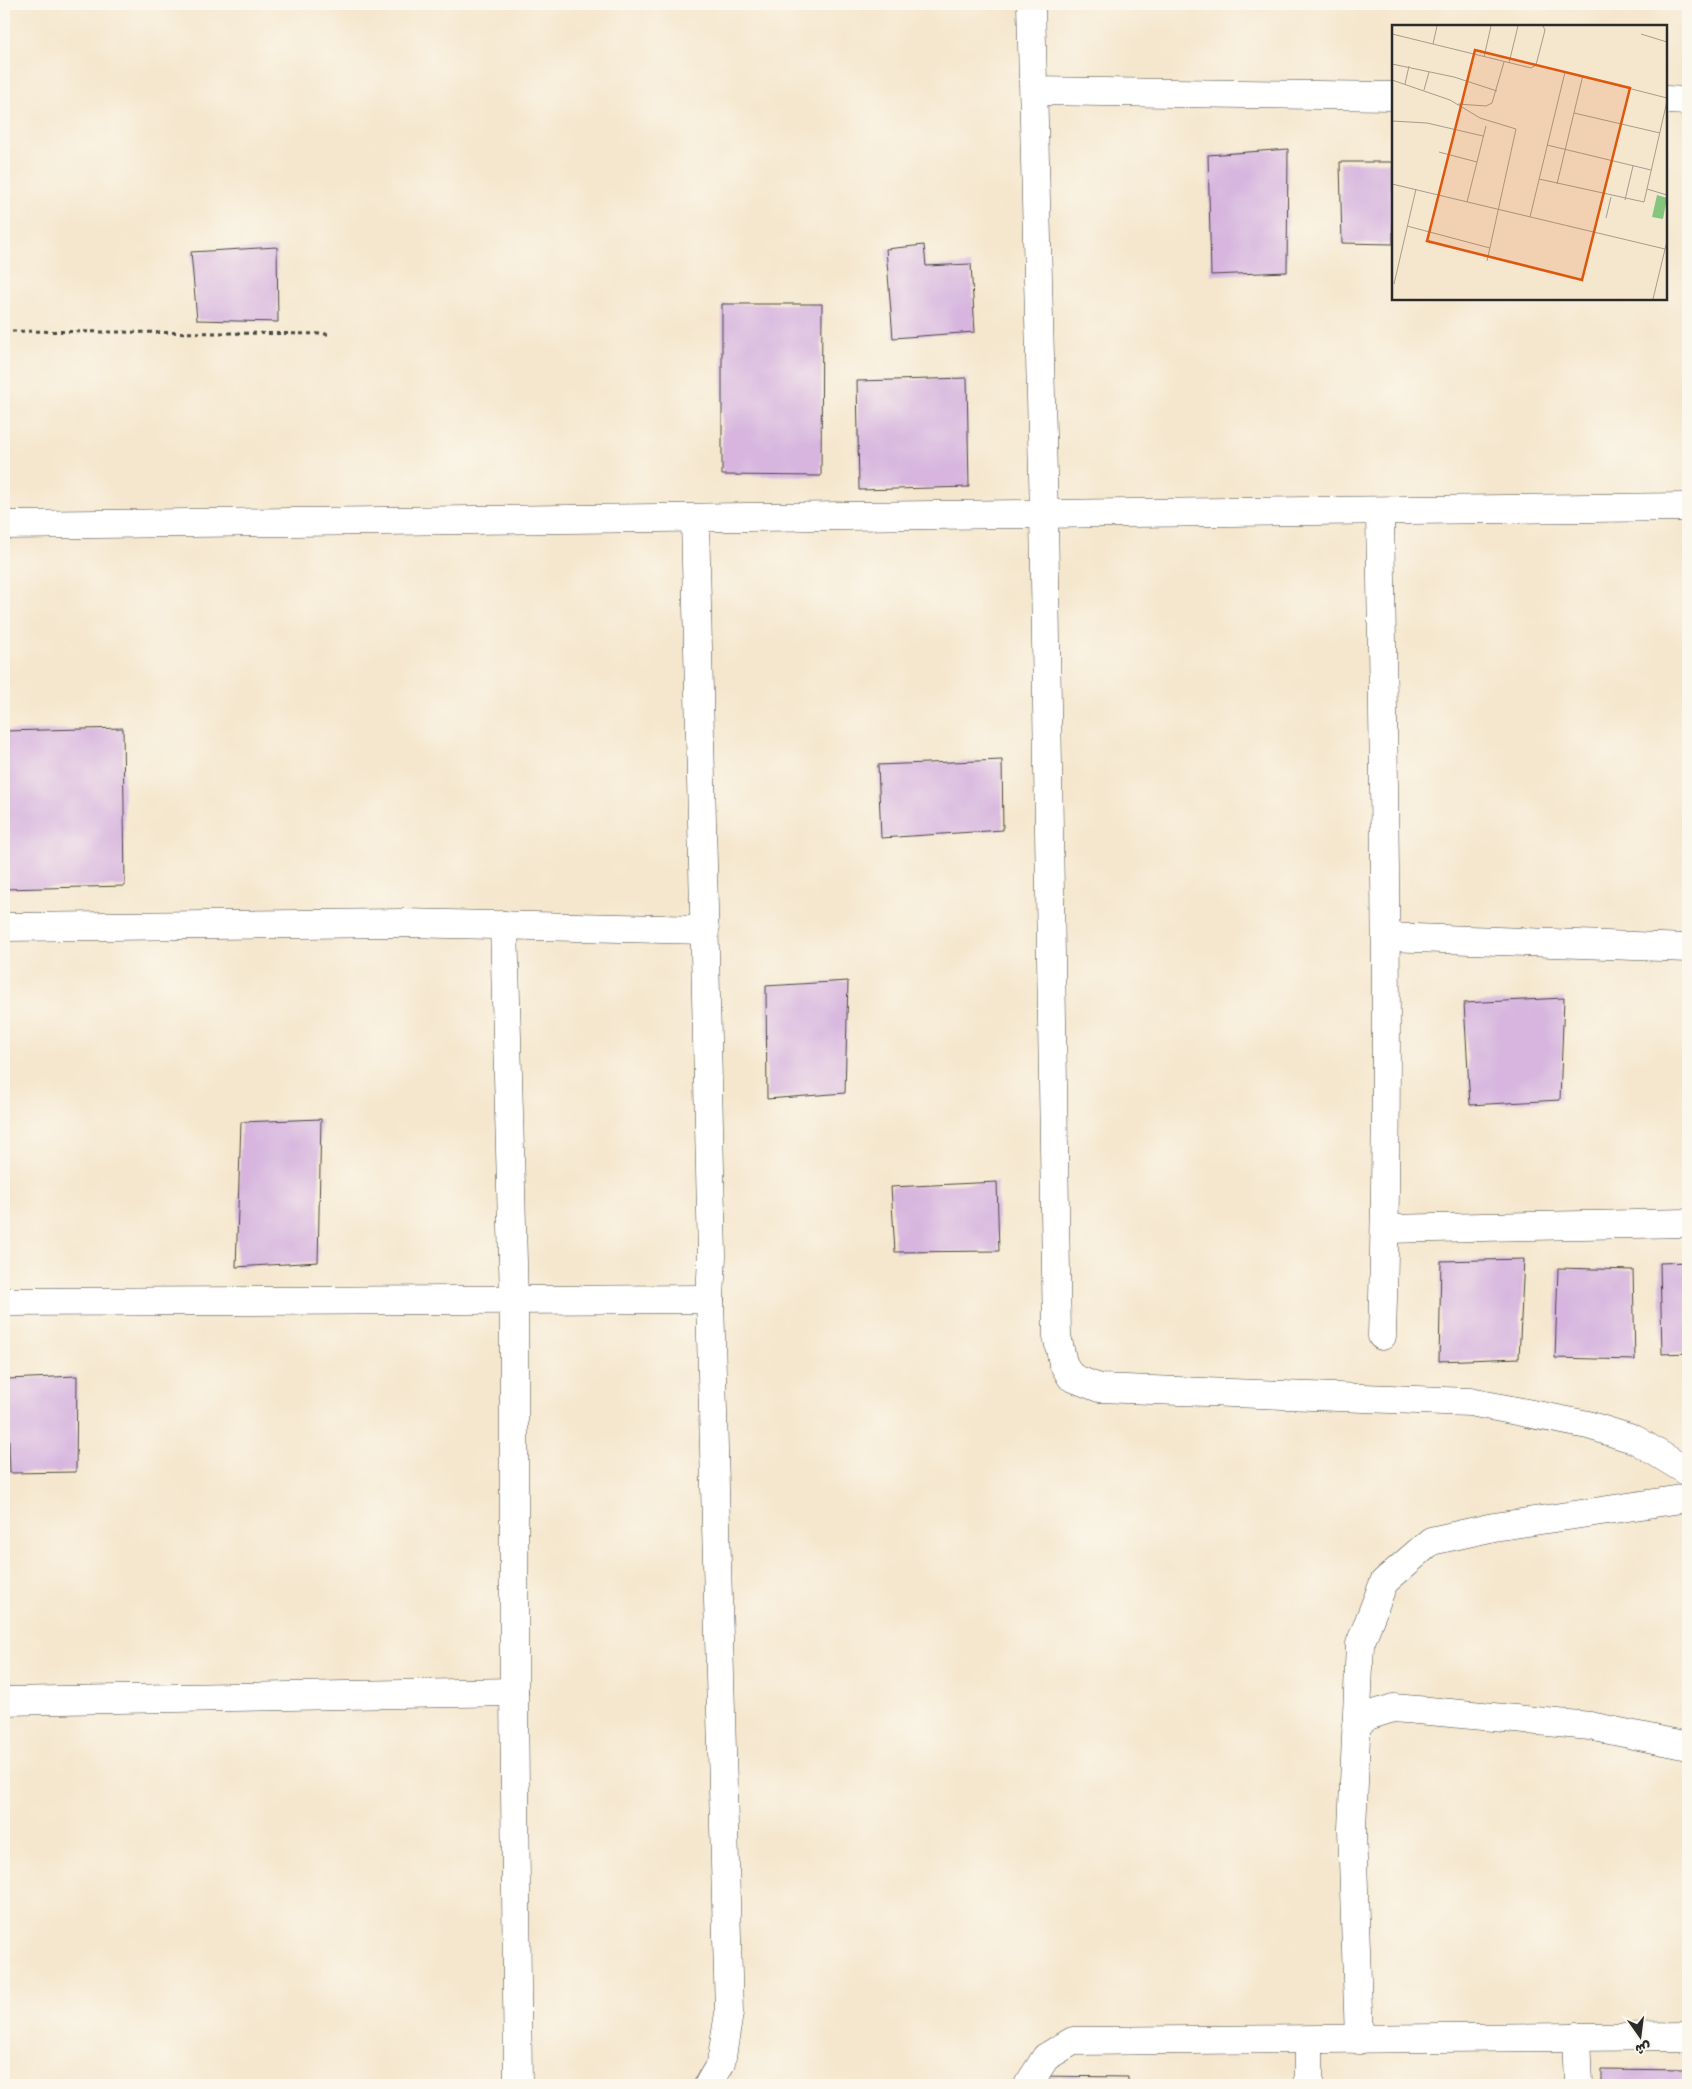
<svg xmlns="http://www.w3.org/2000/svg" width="1692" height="2089" font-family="'Gochi Hand','Playpen Sans Arabic',sans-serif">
<rect width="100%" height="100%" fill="#fbf7ec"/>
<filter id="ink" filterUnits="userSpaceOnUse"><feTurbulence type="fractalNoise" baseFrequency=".02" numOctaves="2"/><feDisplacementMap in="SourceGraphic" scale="10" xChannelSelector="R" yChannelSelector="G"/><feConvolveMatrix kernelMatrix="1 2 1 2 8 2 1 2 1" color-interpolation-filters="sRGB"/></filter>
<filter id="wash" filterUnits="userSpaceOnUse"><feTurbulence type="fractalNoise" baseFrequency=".0096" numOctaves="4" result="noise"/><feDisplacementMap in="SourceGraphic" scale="20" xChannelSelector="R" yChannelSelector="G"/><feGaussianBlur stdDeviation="1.12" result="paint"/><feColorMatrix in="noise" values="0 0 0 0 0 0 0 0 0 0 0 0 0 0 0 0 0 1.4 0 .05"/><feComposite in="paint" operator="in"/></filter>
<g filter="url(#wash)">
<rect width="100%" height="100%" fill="#f5e7ce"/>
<g id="blocks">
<g fill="#d7b5df">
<path d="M1288 149 1287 272 1211 275 1208 155Z"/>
<path d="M1340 162H1393V244L1342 243Z"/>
<path d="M924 245 926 266 971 264 975 332 893 338 886 249Z"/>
<path d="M277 247 278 322 197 320 191 252Z"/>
<path d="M722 304H822L821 476 722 475Z"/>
<path d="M967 378 969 487 859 490 857 381Z"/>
<path d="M123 728 125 886 4 889V731Z"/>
<path d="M1002 760 1003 830 881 838 878 765Z"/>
<path d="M848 981 845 1093 767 1099 766 986Z"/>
<path d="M1564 998 1560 1100 1470 1105 1464 1003Z"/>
<path d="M321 1119 318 1262 236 1267 241 1122Z"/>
<path d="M997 1182 999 1251 895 1252 891 1187Z"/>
<path d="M1524 1259 1519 1358 1439 1361 1441 1261Z"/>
<path d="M1688 1262V1353L1662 1354 1660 1263Z"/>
<path d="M1558 1268 1633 1270 1635 1360 1555 1358Z"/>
<path d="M77 1376 76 1472 10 1473 7 1379Z"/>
<path d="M1601 2069 1688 2070V2085H1601Z"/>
<path d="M1036 2076 1128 2077V2085H1036Z"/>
</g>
</g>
</g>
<g filter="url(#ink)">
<use href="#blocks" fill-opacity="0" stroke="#494743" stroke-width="1"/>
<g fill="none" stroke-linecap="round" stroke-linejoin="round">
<defs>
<g id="minor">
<path d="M1031 4 1044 514 1057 1336 1063 1363 1071 1377 1099 1388 1470 1402 1588 1425 1636 1440 1688 1472"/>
<path d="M1034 91 1393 96"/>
<path d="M1666 100 1688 101"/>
<path d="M1380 511C1384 786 1390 1061 1382 1336"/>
<path d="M695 518 712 1256 710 1299 729 2013 721 2063 708 2085"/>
<path d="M4 525 1688 507"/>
<path d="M504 925 514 1300V1692L518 2085"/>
<path d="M4 927 403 923 705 930"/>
<path d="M1387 937 1688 948"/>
<path d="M1385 1229 1688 1223"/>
<path d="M4 1302 710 1299"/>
<path d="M4 1701 514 1692"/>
<path d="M1356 1725 1368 1716 1393 1708 1429 1711 1590 1726 1688 1746"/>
<path d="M1576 2036 1578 2085"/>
<path d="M1359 2040 1352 1829 1360 1644 1384 1582 1431 1541 1494 1527 1688 1498"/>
<path d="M1309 2041V2085"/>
<path d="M1028 2085 1046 2057 1073 2041 1688 2036"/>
</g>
</defs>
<use href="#minor" stroke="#494743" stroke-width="29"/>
<path stroke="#494743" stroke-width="3" stroke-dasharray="4 4" stroke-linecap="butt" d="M4 331 331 334"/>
<use href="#minor" stroke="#fff" stroke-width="28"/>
</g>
</g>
<g transform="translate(1392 25)">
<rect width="275" height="275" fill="#f5e7ce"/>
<path d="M265 170 275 173 271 194 260 192Z" fill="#85c67e"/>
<path fill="none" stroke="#a49c8d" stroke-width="1" d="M0 9 139 43 144 40 153 5 151 1M249 9 275 17M41 19 45 1M92 32 99 1M117 38 126 1M0 39 62 52 105 66M0 55 58 75 88 93 124 104 95 236M13 59 17 41M32 65 37 47M66 79 94 81 100 78 112 37M182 88 268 108M0 96 35 98 91 111M155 120 259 145M47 127 85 137M147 154 252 177 275 76M0 159 273 224M165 159 191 50M255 164 275 170M233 175 241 141M75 177 94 101M138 192 173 47 275 73M214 193 219 172M15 201 98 223M2 259 24 164M261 274 275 216"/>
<path fill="#df570e" fill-opacity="0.15" stroke="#df570e" stroke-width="2.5" d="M83 25 238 63 190 255 35 216Z"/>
<rect width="275" height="275" fill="none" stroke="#2b2b2b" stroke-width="2.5"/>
</g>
<rect width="1692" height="2089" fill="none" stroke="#fbf7ec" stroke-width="20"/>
<g transform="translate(1640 2036) rotate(166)" stroke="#fbf7ec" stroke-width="4" paint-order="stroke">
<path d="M0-4L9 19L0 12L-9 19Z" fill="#2b2b2b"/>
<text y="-8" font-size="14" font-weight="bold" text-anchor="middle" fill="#2b2b2b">ش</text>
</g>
</svg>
